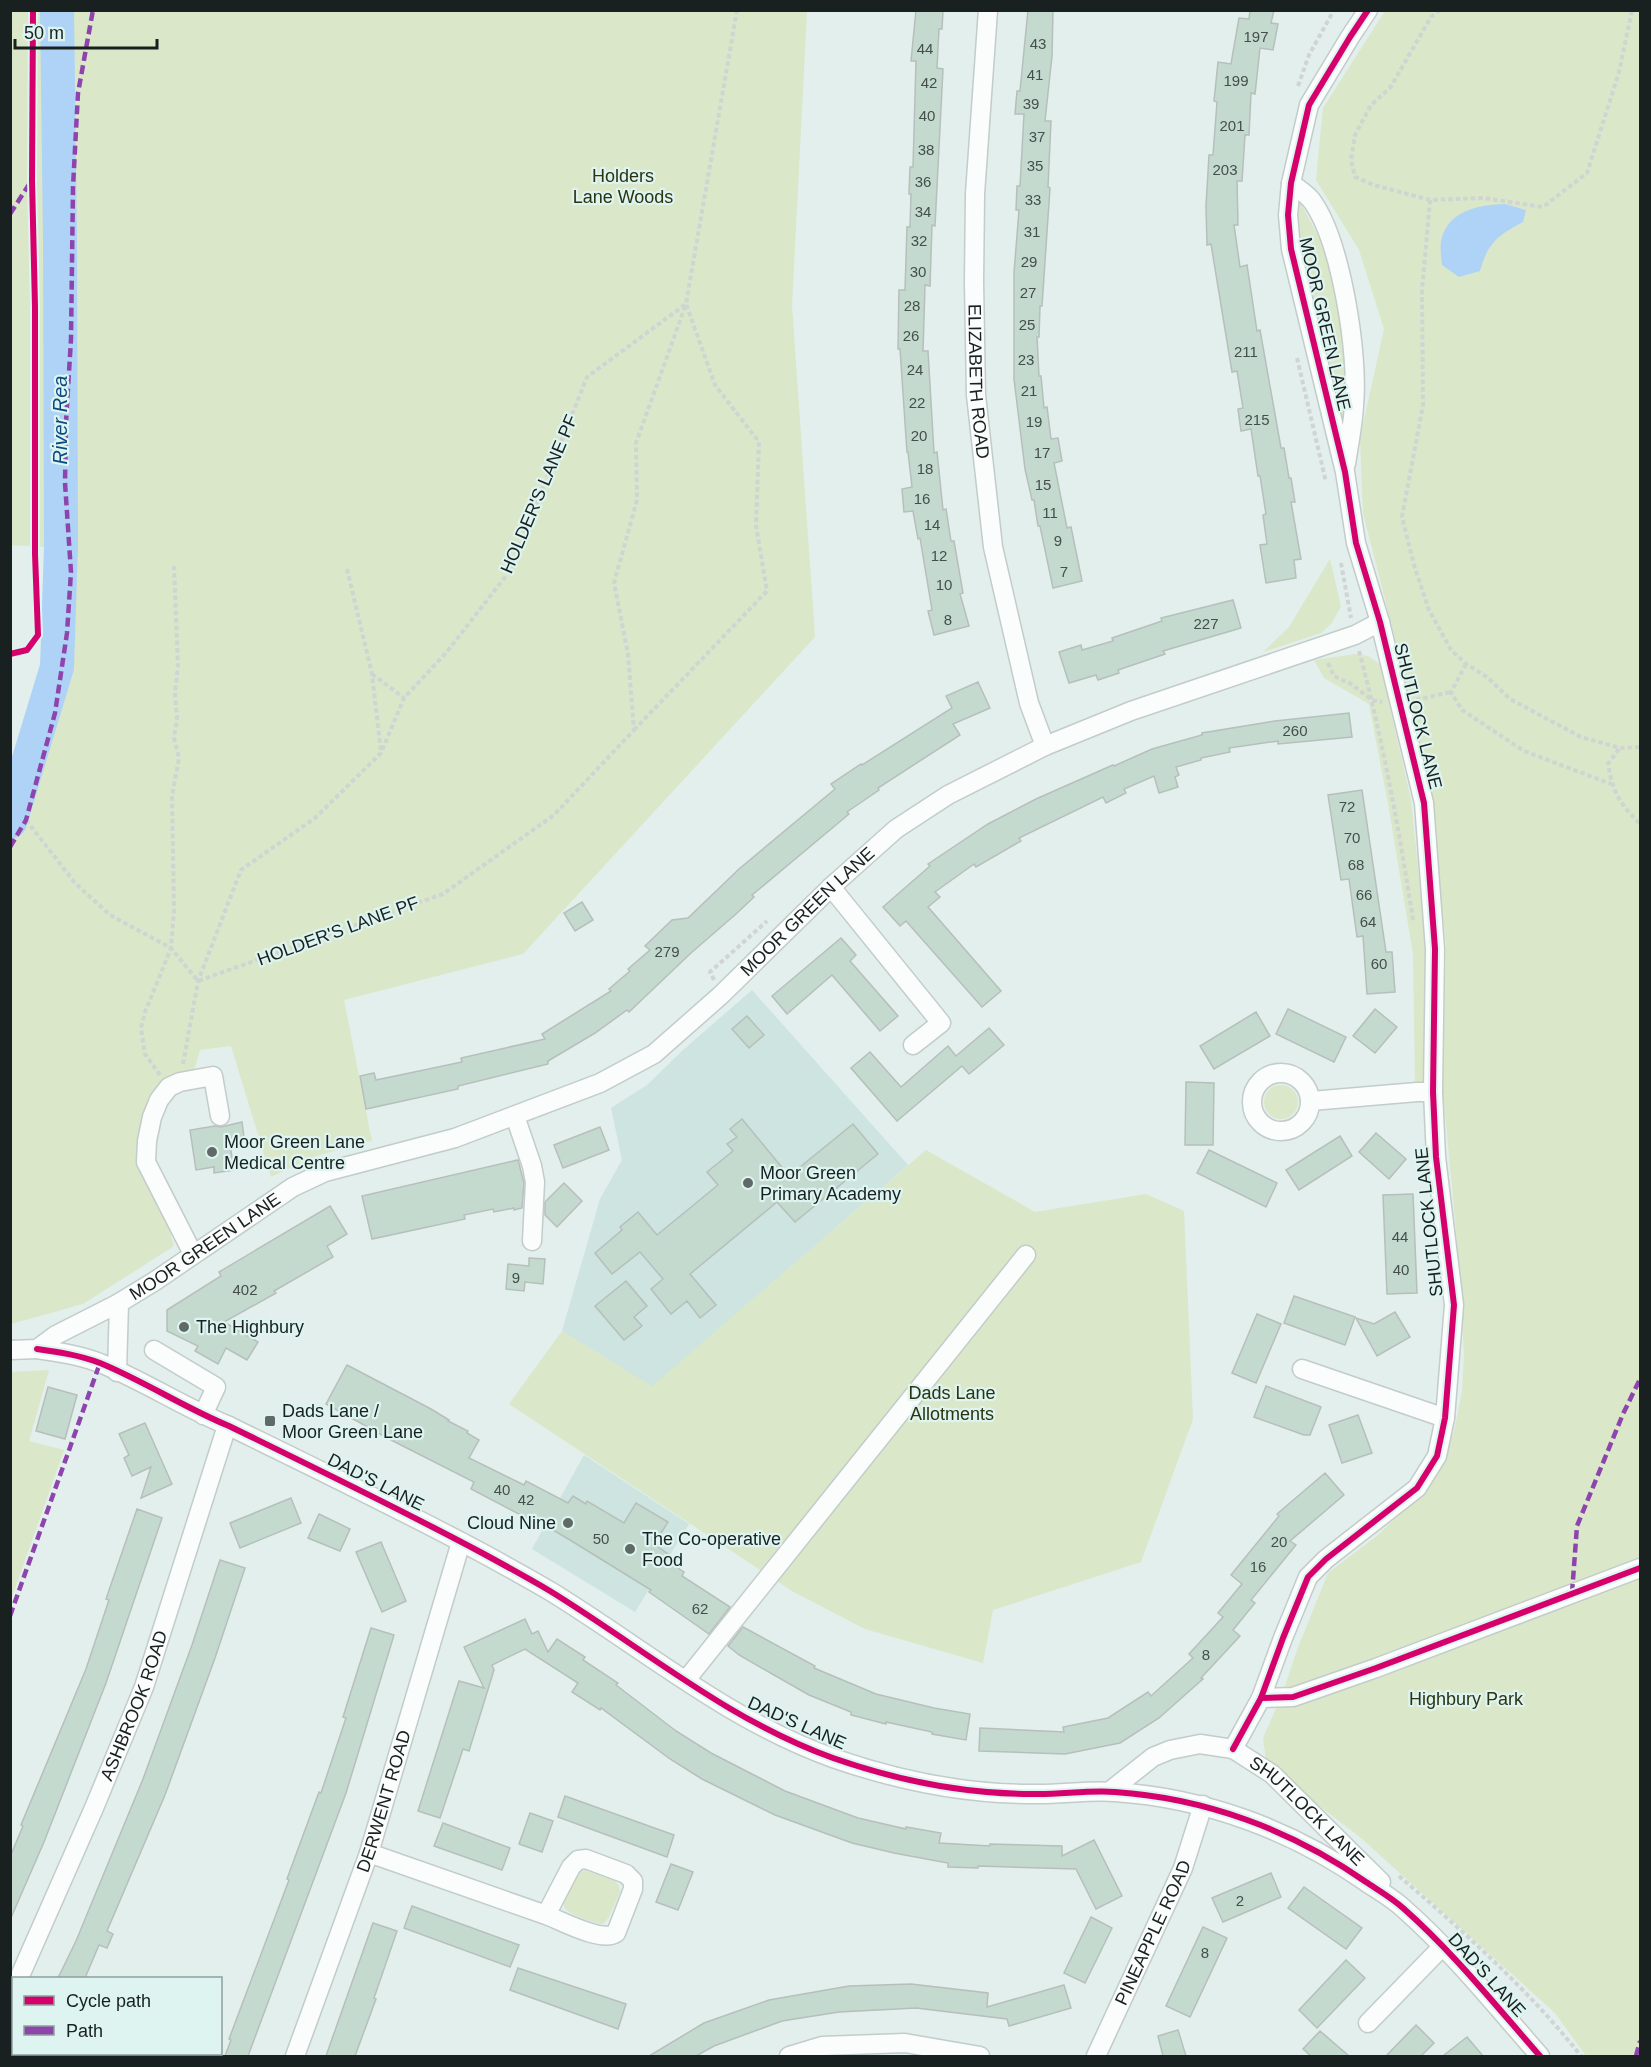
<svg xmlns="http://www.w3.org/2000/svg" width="1651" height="2067" font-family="Arial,sans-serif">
<rect width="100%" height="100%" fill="#e2efec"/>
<g fill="#cde4e0">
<path d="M752 990 908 1165 652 1387 562 1331 600 1199 622 1160 611 1108 647 1085 683 1050Z"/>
<path d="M584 1455 689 1524 635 1612 532 1549Z"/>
</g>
<g fill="#dae7c9">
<path d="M10 11H807L792 306 815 637 523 954 344 1000 372 1141 316 1156 271 1177 231 1046 200 1050 192 1077 143 1125 163 1209 174 1246 83 1304 11 1324V822L57 667 61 548 11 545Z"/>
<path d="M1385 11H1640V2056H1586L1555 2013 1361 1838 1291 1784 1266 1760 1263 1738 1282 1695 1297 1650 1328 1573 1378 1535 1430 1484 1454 1432 1462 1391 1464 1354 1456 1230 1443 1092 1446 944 1430 806 1402 666 1363 513 1360 438 1384 329 1359 250 1316 180 1323 108Z"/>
<path d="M1299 200 1324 247 1347 337 1349 404 1343 454 1296 251Z"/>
<path d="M1330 559 1341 606 1332 623 1321 633 1263 652 1289 627Z"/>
<path d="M1356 654 1368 656 1380 664 1411 800 1426 944 1424 1085 1415 1084 1413 954 1389 809 1369 704 1324 678 1314 660Z"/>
<circle cx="1281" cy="1102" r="17"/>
<path d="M926 1150 1035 1212 1146 1194 1184 1211 1193 1419 1141 1562 993 1610 983 1663 865 1629 792 1591 509 1404 562 1331 652 1386Z"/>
<path d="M49 1370 29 1441 64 1450 11 1600V1372Z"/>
<path d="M585 1870 615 1881 619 1886 620 1892 609 1917 603 1924C596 1924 567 1914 564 1907 562 1900 570 1890 573 1884 576 1878 578 1873 585 1870Z"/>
</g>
<path fill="#aed3f6" d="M1505 204 1526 210 1523 222C1497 236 1488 243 1480 271L1459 277 1442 265C1441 258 1440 249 1441 241 1448 210 1478 205 1505 204Z"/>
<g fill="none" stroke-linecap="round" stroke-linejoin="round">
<path stroke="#aed3f6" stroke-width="34" d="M10 822 57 667 61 547 60 239 57 10"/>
</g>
<g fill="#c5dace" stroke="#b6bfbb" stroke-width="1.5">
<path d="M916 10H943L942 29H939L937 68 943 69 935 226 932 225 930 286 925 285 923 351H928L934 453 937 452 943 510 946 509 951 541H954L963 593 960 594 969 626 934 635 928 611 932 610 920 538 918 539 913 511 904 512 902 489 912 487 908 452H907L900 349H898L899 290H905L907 227H910L911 194H909L910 167H913L916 61H911Z"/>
<path d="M1028 10H1053L1052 56 1045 121H1051L1048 187 1050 188 1042 306H1040L1039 337H1037L1039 376H1041L1044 408 1047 407 1051 439 1058 438 1062 461 1054 463 1067 528 1071 527 1082 581 1053 588 1040 526H1038L1034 500H1032L1025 469 1014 379V273L1019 210H1016L1017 186H1020L1024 114H1015L1017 91H1020Z"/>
<path d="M1250 10H1274L1271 23 1278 24 1273 50 1260 48 1255 94 1251 93 1249 135H1245L1242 181H1237L1238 225H1234L1240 267 1247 265 1257 331 1260 330 1281 448H1284L1289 478H1291L1295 502H1291L1301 559 1294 560 1296 578 1266 583 1260 545 1267 544 1263 515 1266 514 1260 476H1258L1251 429 1241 431 1238 409 1243 408 1237 371 1232 372 1211 244 1207 245 1206 206 1209 155H1213L1217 102 1214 101 1218 62 1231 64 1239 18 1249 19Z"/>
<path d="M1233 600 1241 628 1163 651 1165 654 1118 670 1119 673 1098 680 1096 675 1069 683 1059 652 1081 645 1082 650 1113 641 1112 638 1162 621 1161 618Z"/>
<path d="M978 682 990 708 953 724 960 735 878 788 879 790 847 812 849 814 752 895 754 897 736 914 691 953 629 1012 627 1010 595 1033 548 1061V1064L458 1086V1089L366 1109 360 1076 374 1073 376 1080 462 1062 461 1058 545 1039 542 1034 611 991 609 989 630 971 628 969 650 950 645 946 672 920 688 918 739 869 835 789 831 784 861 764 862 765 952 708 946 696Z"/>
<path d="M1349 713 1352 737 1278 744V741L1229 748 1230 752 1201 758V760L1176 767 1179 775 1175 777 1178 787 1159 793 1154 776 1124 789 1126 793 1106 803 1103 797 1019 838 1021 841 976 867 974 864 935 892 940 897 928 907 1001 991 982 1007 906 921 900 926 883 907 930 866 928 864 988 824 1036 799 1113 765 1114 766 1152 749 1202 735V733L1275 721Z"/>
<path d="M1362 790 1386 952H1392L1395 992 1367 994 1363 936 1357 937 1349 879 1341 880 1328 795Z"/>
<path d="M582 902 593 920 575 931 564 913Z"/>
<path d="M841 938 856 955 850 961 898 1016 880 1031 832 975 787 1014 772 996Z"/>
<path d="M1288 1009 1346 1037 1334 1062 1276 1034Z"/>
<path d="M1375 1009 1397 1027 1375 1053 1353 1036Z"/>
<path d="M1256 1012 1270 1036 1214 1069 1200 1046Z"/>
<path d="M747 1016 764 1035 749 1048 732 1029Z"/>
<path d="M989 1028 1004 1045 969 1074 962 1066 897 1121 851 1068 870 1052 901 1087 948 1046 956 1056Z"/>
<path d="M1186 1082 1214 1083 1213 1145H1185Z"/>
<path d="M742 1119 789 1176 853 1124 878 1154 795 1222 777 1202 690 1274 716 1305 700 1318 687 1301 671 1314 651 1289 663 1279 640 1252 612 1274 595 1253 622 1230 620 1227 638 1212 657 1235 718 1185 707 1172 733 1151 727 1144 737 1137 730 1129Z"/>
<path d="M242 1122 244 1137 229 1138 234 1170 214 1173V1167L196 1170 190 1130 215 1126 221 1127Z"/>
<path d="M600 1127 609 1150 563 1168 554 1145Z"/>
<path d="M1376 1133 1406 1159 1389 1179 1359 1152Z"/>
<path d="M1340 1136 1352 1156 1299 1190 1286 1170Z"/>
<path d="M1209 1150 1277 1183 1266 1207 1197 1173Z"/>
<path d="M518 1160 524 1183 522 1208 514 1210V1208L494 1212 493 1209 464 1215 465 1219 372 1239 362 1196Z"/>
<path d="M564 1183 582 1201 557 1227 545 1215V1202Z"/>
<path d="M1413 1194 1417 1293 1387 1294 1383 1195Z"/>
<path d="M330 1206 347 1234 327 1246 333 1257 274 1291 276 1293 224 1322 258 1342 247 1360 226 1348 218 1364 195 1351 198 1346 167 1331V1310L221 1276 219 1272Z"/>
<path d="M529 1258 545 1259 543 1284 525 1282 524 1291 506 1289 508 1264 529 1266Z"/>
<path d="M626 1281 647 1306 634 1317 642 1326 624 1340 595 1306Z"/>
<path d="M1294 1296 1355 1317 1345 1345 1284 1323Z"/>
<path d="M1395 1312 1410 1337 1377 1356 1356 1318 1374 1324Z"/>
<path d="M1257 1314 1281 1324 1256 1383 1232 1373Z"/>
<path d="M347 1365 431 1409 449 1420 448 1421 468 1431 467 1433 479 1440 469 1458 524 1485 526 1481 568 1503 573 1496 586 1504 587 1501 624 1523 636 1503 668 1522 654 1544 681 1563 678 1568 684 1572 682 1576 730 1607 709 1634 649 1592 651 1590 570 1540 541 1523 540 1525 471 1489 474 1482 391 1440 326 1404Z"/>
<path d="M1266 1386 1321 1407 1310 1435H1304L1254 1417Z"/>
<path d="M48 1387 77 1395 65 1439 36 1431Z"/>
<path d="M1358 1415 1372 1453 1342 1463 1329 1425Z"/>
<path d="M145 1423 172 1484 141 1498 151 1467 132 1476 124 1458 129 1455 119 1434Z"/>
<path d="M1325 1473 1344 1495 1290 1541 1296 1545 1251 1600 1255 1603 1233 1630 1240 1636 1201 1678 1203 1679 1159 1718 1120 1743 1065 1754 979 1751 980 1728 1064 1732 1063 1727 1108 1718 1148 1692 1151 1696 1193 1658 1189 1654 1223 1617 1218 1613 1242 1584 1231 1575 1279 1516 1277 1514Z"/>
<path d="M291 1498 301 1523 240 1548 230 1523Z"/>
<path d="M137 1509 162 1518 106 1683 44 1842 10 1920V1857L23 1826 21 1825 86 1669 109 1600 106 1599Z"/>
<path d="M319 1514 350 1529 340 1551 308 1538Z"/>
<path d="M381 1542 406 1601 382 1612 356 1552Z"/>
<path d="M220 1560 245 1568 215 1658 165 1795 107 1931 113 1934 107 1948 99 1945 85 1978H58L76 1941 143 1779 192 1645Z"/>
<path d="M525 1619 532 1634 538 1631 548 1652 557 1639 585 1657 583 1660 618 1683 616 1685 676 1731 711 1753 785 1791 858 1818 906 1829V1827L941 1833 939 1843 990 1846V1844L1062 1846V1856L1094 1840 1122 1896 1096 1909 1076 1869 978 1866V1868L948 1867V1863L894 1853 852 1843 775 1815 702 1779 670 1759 601 1708 600 1710 572 1692 578 1683 525 1649 492 1665 494 1670 469 1751 463 1749 440 1818 418 1811 459 1681 484 1688 464 1647Z"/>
<path d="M743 1627 815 1666 814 1668 876 1694 934 1708 970 1714 966 1740 932 1734V1732L886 1722V1724L851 1715V1712L809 1695 739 1655 728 1646Z"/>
<path d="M371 1628 394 1635 346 1793 248 2056H225L231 2040 229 2039 289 1880 287 1879 319 1792 321 1793 346 1718 343 1717Z"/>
<path d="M565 1796 674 1835 667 1857 558 1817Z"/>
<path d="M530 1813 553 1821 542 1852 519 1844Z"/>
<path d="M443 1823 510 1848 502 1870 434 1846Z"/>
<path d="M671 1864 693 1872 678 1910 656 1902Z"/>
<path d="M1271 1873 1281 1897 1223 1922 1212 1898Z"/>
<path d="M1304 1887 1362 1928 1346 1949 1288 1908Z"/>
<path d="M412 1906 519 1945 510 1967 404 1928Z"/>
<path d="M1091 1917 1112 1928 1085 1983 1064 1973Z"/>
<path d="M373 1923 397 1931 374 1998 376 1999 355 2056H326Z"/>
<path d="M1203 1927 1227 1938 1190 2017 1166 2006Z"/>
<path d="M1346 1960 1365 1978 1317 2028 1299 2010Z"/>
<path d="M518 1968 626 2004 618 2029 510 1990Z"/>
<path d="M911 1984 988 1993 987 2007 1064 1985 1071 2008 1009 2026 1007 2019 916 2008 839 2012 782 2021 714 2046 696 2056H649L704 2023 769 2000 849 1986Z"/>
<path d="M1416 2025 1434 2043 1421 2056H1386Z"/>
<path d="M1178 2030 1186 2056H1163L1158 2036Z"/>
<path d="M1320 2031 1349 2056H1311L1303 2049Z"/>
<path d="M1467 2037 1483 2056H1443Z"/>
</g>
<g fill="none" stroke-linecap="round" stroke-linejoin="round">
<defs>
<g id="minor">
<path id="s1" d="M988 10 975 194 974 282 976 395 993 547 1029 703 1045 746"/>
<path d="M1291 183C1298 189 1307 194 1312 201 1341 241 1359 355 1354 405 1353 425 1349 444 1346 464"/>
<path d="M831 887 941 1023 913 1045"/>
<circle cx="1281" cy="1102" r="29"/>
<path d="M1311 1101 1417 1092H1433"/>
<path d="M515 1116 532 1166 535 1182 532 1241"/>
<path d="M193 1254 146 1162 147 1141 152 1117 159 1100 169 1087 180 1082 213 1076 220 1116"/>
<path d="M37 1349C58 1352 79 1355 100 1363 144 1381 185 1408 229 1426 315 1468 400 1509 484 1554 506 1566 528 1578 550 1591 643 1648 729 1721 833 1758 896 1780 966 1794 1032 1794 1059 1795 1087 1790 1115 1792 1205 1798 1292 1830 1366 1882 1378 1890 1392 1898 1403 1908 1453 1952 1496 2006 1540 2056"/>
<path id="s2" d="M10 1350 37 1349 56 1335 119 1303 155 1281 293 1187 325 1172 455 1138 600 1083 654 1054 721 995 831 887 896 829 948 795 1045 746 1131 711 1355 635 1380 622"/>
<path d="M154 1350 216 1387 203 1415"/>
<path d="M1302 1369 1445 1418"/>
<path d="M117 1372 119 1303"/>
<path d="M686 1680 1026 1255"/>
<path d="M1261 1698 1293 1697 1376 1668 1640 1568"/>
<path d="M1233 1749 1261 1698 1283 1638 1308 1577 1326 1559 1417 1488 1437 1456 1445 1418 1454 1305 1436 1157 1433 1092 1435 949 1424 803 1380 622 1356 543 1345 472 1291 249 1288 215 1291 183 1309 105 1350 37 1368 10"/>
<path id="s3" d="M1110 1791 1153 1757 1170 1750 1200 1744 1233 1749 1272 1774 1381 1882"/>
<path d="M369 1853 546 1915 571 1867 578 1860 586 1859 626 1874 633 1881V1889L616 1933C602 1943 562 1921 546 1915"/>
<path id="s4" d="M19 1978 94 1808 144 1687 224 1435 229 1426"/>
<path d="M10 1998 14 1991"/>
<path d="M1368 2023 1442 1947"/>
<path id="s5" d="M295 2056 369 1853 461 1542"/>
<path d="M789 2056 822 2046 905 2043 980 2056"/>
<path id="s6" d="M1096 2056 1183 1868 1203 1805"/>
</g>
</defs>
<use href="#minor" stroke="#c2ccca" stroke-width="21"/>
<g stroke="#d0d4d3" stroke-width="4" stroke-dasharray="4.5 3" stroke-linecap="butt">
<path d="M1440 10 1431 17 1390 88 1371 105 1355 135 1351 160 1355 177 1374 185 1430 200 1483 198 1543 207 1587 173 1619 72 1632 10"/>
<path d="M1298 86 1309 55 1334 10"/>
<path d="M1430 200 1422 290 1423 405 1402 517 1414 565 1429 610 1451 650 1466 664 1487 677 1510 699 1581 737 1620 748 1640 747"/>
<path d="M1297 358 1326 482"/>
<path d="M1341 563 1351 618"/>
<path d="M347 569 372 674 381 752"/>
<path d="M1359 651C1383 740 1399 830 1413 920"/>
<path d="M1328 663 1334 676 1351 684 1372 700 1382 702"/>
<path d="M1466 664 1451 692 1462 710 1524 751 1611 784"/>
<path d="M372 674 404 698"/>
<path d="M1416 700 1451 692"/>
<path d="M1619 749 1608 764C1613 794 1620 803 1640 824"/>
<path d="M26 820 75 883 110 915 171 948 198 981 443 894 554 815 634 730 628 654 614 583 637 500 636 443 686 304 715 385 759 442 756 526 767 591 634 730"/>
<path d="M714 980 710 972 767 921"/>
<path d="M183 1064 198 981 241 870 315 818 381 753 404 698 446 653 509 572 587 377 686 304 737 10"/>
<path d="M160 1075 145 1054 141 1028 145 1012 171 948 174 910 172 796 179 758 174 738 177 719 175 692 178 666 174 566"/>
<path d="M1399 1876C1464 1932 1528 1989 1581 2056"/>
</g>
<use href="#minor" stroke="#fbfdfc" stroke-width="18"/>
<g stroke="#8e44ad" stroke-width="4.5" stroke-dasharray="9 4.5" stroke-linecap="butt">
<path d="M10 214 30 183"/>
<path d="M10 847 26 820 55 713 67 633 71 572 65 483 66 422 71 339 73 187 78 93 93 10"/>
<path d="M1572 1593 1577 1526 1623 1414 1640 1379"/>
<path d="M10 1616 100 1363"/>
<path d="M1636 2056 1640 2041"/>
</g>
<defs>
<g id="cycleway">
<path d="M10 654 27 650 38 635 35 554V307L32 180 33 10"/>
<path d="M37 1349C58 1352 79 1355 100 1363 144 1381 185 1408 229 1426 315 1468 400 1509 484 1554 506 1566 528 1578 550 1591 643 1648 729 1721 833 1758 896 1780 966 1794 1032 1794 1059 1795 1087 1790 1115 1792 1205 1798 1292 1830 1366 1882 1378 1890 1392 1898 1403 1908 1453 1952 1496 2006 1540 2056"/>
<path d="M1261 1698 1293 1697 1376 1668 1640 1568"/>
<path d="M1233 1749 1261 1698 1283 1638 1308 1577 1326 1559 1417 1488 1437 1456 1445 1418 1454 1305 1436 1157 1433 1092 1435 949 1424 803 1380 622 1356 543 1345 472 1291 249 1288 215 1291 183 1309 105 1350 37 1368 10"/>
</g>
</defs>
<use href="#cycleway" stroke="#ddf4f0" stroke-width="10"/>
<use href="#cycleway" stroke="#d6006c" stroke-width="6"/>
</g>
<g fill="#5f6967" stroke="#ddf4f0" stroke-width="2">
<circle cx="212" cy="1152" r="6"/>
<circle cx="748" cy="1183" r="6"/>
<circle cx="184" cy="1327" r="6"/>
<rect x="264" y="1415" width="12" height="12" rx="3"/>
<circle cx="568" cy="1523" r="6"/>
<circle cx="630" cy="1549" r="6"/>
</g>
<g text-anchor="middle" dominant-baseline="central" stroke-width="4.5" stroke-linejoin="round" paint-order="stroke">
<g font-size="15" fill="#444f4c">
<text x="1256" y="36">197</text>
<text x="1038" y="43">43</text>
<text x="925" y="48">44</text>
<text x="1035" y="74">41</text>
<text x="1236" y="80">199</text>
<text x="929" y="82">42</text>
<text x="1031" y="103">39</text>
<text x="927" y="115">40</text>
<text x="1232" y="125">201</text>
<text x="1037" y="136">37</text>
<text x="926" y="149">38</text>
<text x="1035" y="165">35</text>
<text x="1225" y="169">203</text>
<text x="923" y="181">36</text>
<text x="1033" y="199">33</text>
<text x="923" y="211">34</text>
<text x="1032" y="231">31</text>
<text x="919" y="240">32</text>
<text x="1029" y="261">29</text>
<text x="918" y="271">30</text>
<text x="1028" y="292">27</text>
<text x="912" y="305">28</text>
<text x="1027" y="324">25</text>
<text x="911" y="335">26</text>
<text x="1246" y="351">211</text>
<text x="1026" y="359">23</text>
<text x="915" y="369">24</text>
<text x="1029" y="390">21</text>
<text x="917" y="402">22</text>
<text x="1257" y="419">215</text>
<text x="1034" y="421">19</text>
<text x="919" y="435">20</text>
<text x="1042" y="452">17</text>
<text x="925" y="468">18</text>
<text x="1043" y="484">15</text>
<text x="922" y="498">16</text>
<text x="1050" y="512">11</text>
<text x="932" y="524">14</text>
<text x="1058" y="540">9</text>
<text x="939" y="555">12</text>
<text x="1064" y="571">7</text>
<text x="944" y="584">10</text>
<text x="948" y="619">8</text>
<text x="1206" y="623">227</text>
<text x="1295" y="730">260</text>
<text x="1347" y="806">72</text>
<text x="1352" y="837">70</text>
<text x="1356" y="864">68</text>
<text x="1364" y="894">66</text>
<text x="1368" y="921">64</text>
<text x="667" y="951">279</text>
<text x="1379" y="963">60</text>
<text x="1400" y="1236">44</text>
<text x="1401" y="1269">40</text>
<text x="516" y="1277">9</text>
<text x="245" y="1289">402</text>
<text x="502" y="1489">40</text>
<text x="526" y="1499">42</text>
<text x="601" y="1538">50</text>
<text x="1279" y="1541">20</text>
<text x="1258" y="1566">16</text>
<text x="700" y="1608">62</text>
<text x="1206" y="1654">8</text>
<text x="1240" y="1900">2</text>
<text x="1205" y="1952">8</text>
</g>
<g font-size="18" fill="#2c330f" stroke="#ddf4f0">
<text x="623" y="176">Holders<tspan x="623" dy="21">Lane Woods</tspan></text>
<text x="952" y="1393">Dads Lane<tspan x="952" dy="21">Allotments</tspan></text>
<text x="1466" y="1699">Highbury Park</text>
</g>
<g font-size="18" fill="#192120" stroke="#ddf4f0">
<text transform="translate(1325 324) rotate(77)">MOOR GREEN LANE</text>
<text stroke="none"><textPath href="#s1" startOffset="372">ELIZABETH ROAD</textPath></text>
<text transform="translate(539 494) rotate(-67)">HOLDER'S LANE PF</text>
<text transform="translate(1418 716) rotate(76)">SHUTLOCK LANE</text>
<text stroke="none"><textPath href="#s2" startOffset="926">MOOR GREEN LANE</textPath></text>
<text transform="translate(338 931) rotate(-20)">HOLDER'S LANE PF</text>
<text transform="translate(1429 1222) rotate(-96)">SHUTLOCK LANE</text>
<text stroke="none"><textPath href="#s2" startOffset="224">MOOR GREEN LANE</textPath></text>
<text transform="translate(376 1482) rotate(27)">DAD'S LANE</text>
<text stroke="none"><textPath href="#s4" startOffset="296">ASHBROOK ROAD</textPath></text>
<text transform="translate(797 1723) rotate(24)">DAD'S LANE</text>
<text stroke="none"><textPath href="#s5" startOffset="270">DERWENT ROAD</textPath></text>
<text stroke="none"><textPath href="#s3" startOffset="234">SHUTLOCK LANE</textPath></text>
<text stroke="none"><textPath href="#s6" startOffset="136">PINEAPPLE ROAD</textPath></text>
<text transform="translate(1487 1975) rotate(48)">DAD'S LANE</text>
</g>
<g font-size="18" fill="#192120" stroke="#ddf4f0" text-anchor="start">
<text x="224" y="1142">Moor Green Lane<tspan x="224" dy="21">Medical Centre</tspan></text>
<text x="760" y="1173">Moor Green<tspan x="760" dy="21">Primary Academy</tspan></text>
<text x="196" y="1327">The Highbury</text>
<text x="282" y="1411">Dads Lane /<tspan x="282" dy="21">Moor Green Lane</tspan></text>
<text x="556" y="1523" text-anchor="end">Cloud Nine</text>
<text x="642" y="1539">The Co-operative<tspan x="642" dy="21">Food</tspan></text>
</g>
<g font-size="20" font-style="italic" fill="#0a4a83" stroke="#ddf4f0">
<text transform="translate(60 420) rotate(-90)">River Rea</text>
</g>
</g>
<rect width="1651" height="2067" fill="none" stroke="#192120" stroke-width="24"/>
<rect x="12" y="1977" width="210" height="78" fill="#ddf4f0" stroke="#8fa09d" stroke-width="1.5"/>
<rect x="24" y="1996" width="30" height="9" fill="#d6006c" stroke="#8fa09d" stroke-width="1.5"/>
<text x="66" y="2007" font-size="18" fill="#192120">Cycle path</text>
<rect x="24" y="2026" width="30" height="9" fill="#8e44ad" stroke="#8fa09d" stroke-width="1.5"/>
<text x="66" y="2037" font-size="18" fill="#192120">Path</text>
<path d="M15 39v9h142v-9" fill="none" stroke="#192120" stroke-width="3"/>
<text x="24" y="39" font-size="18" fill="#192120" stroke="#ddf4f0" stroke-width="4.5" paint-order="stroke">50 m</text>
</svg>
